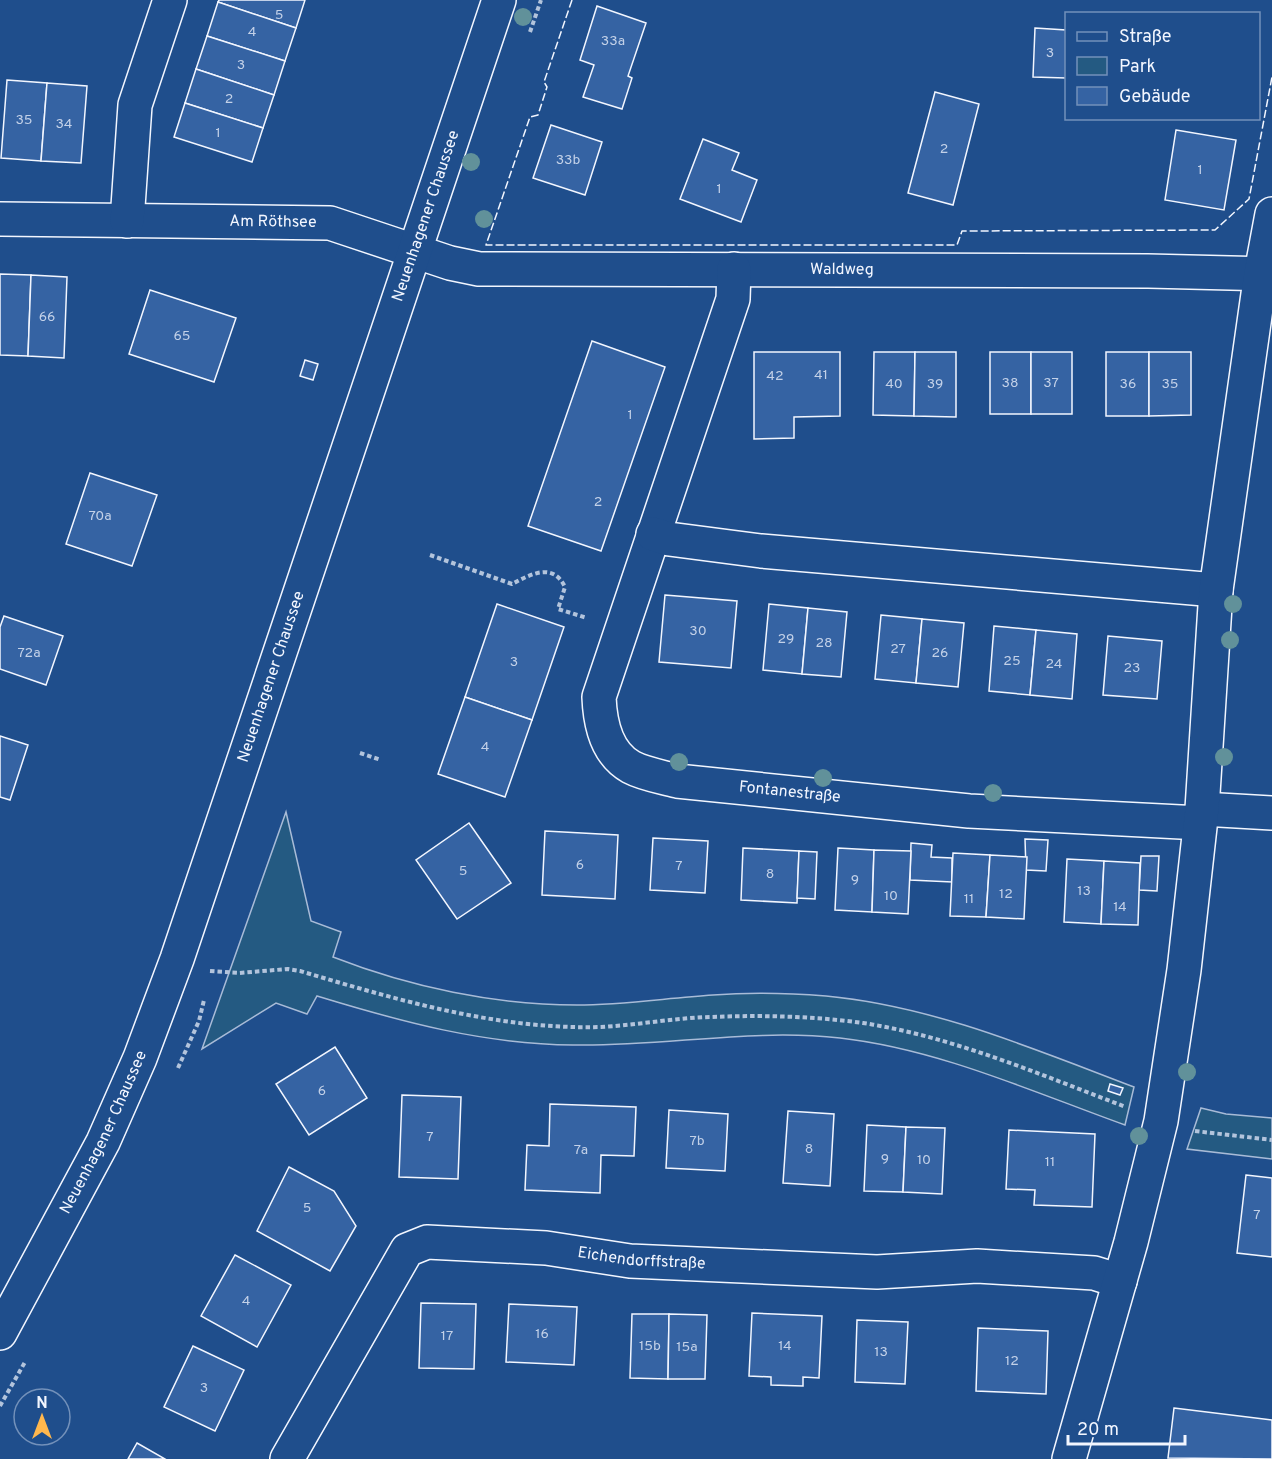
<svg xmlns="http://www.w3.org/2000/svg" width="1272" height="1459" font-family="Overpass,sans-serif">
<rect width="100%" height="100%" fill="#1f4e8c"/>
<g fill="#245a82" stroke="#a8bbd7" stroke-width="1.5">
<path d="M286 812 311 921 341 932 333 957C410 987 495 1005 577 1005 622 1005 667 998 713 995 750 992 789 993 826 996 933 1006 1034 1049 1134 1087L1125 1125C1033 1092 938 1049 840 1038 750 1028 663 1047 573 1045 483 1044 402 1022 317 996L307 1014 276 1003 202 1049Z"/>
<path d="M1201 1108 1226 1114 1272 1118V1159L1187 1149Z"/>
</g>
<g fill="#3563a3" stroke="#f2f6ff" stroke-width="1.5">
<path d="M219 0H305L296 28 218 2Z"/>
<path d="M218 2 296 28 285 61 207 36Z"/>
<path d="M597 6 646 23 628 76 632 78 622 109 583 97 594 65 580 60Z"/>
<path d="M1035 28 1066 30V78L1033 77Z"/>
<path d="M207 36 285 61 274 95 196 69Z"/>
<path d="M196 69 274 95 263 128 185 103Z"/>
<path d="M7 80 47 83 41 161 1 158Z"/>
<path d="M47 83 87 86 81 163 41 161Z"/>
<path d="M935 92 979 104 953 205 908 193Z"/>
<path d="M185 103 263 128 252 162 174 137Z"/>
<path d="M551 125 602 142 585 195 533 178Z"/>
<path d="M1176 130 1236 140 1224 210 1165 200Z"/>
<path d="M703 139 739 153 732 170 757 180 741 222 680 199Z"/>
<path d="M0 274 31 275 28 356 0 355Z"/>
<path d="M31 275 67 277 64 358 28 356Z"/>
<path d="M150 290 236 318 214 382 129 354Z"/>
<path d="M592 341 665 367 601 551 528 526Z"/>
<path d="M754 352H840V416L794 417V438L754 439Z"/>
<path d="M874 352H915L914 416 873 415Z"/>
<path d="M915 352H956V417L914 416Z"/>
<rect x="990" y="352" width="41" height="62"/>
<rect x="1031" y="352" width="41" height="62"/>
<rect x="1106" y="352" width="43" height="64"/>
<path d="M1149 352H1191V415L1149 416Z"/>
<path d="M305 360 318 364 313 380 300 376Z"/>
<path d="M90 473 157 495 132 566 66 544Z"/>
<path d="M665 595 737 601 731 668 659 662Z"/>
<path d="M497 604 564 627 532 720 465 697Z"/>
<path d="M769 604 808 608 802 674 763 670Z"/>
<path d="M808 608 847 612 841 677 802 674Z"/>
<path d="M881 615 922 619 916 683 875 679Z"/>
<path d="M4 616 63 636 46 685 0 669V627Z"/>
<path d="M922 619 964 623 958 687 916 683Z"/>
<path d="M994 626 1036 630 1030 695 989 691Z"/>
<path d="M1036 630 1077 634 1072 699 1030 695Z"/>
<path d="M1108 636 1162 641 1157 699 1103 695Z"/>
<path d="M465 697 532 720 505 797 438 774Z"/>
<path d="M0 736 28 745 10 800 0 797Z"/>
<path d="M469 823 511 883 457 919 416 860Z"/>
<path d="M545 831 618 835 615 899 542 895Z"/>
<path d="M653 838 708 841 705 893 650 890Z"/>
<path d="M1025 839 1048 840 1046 871 1026 870Z"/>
<path d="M911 843 932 845 931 857 952 858V882L910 880Z"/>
<path d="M743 848 799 851 797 903 741 900Z"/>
<path d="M838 848 874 850 872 912 835 910Z"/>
<path d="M874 850 911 851 908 914 872 912Z"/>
<path d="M799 851 817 852 815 899 797 898Z"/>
<path d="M953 853 990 855 986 917 950 916Z"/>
<path d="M990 855 1027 857 1024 919 986 917Z"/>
<path d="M1141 856H1159L1157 891 1139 890Z"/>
<path d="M1067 859 1104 861 1101 924 1064 922Z"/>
<path d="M1104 861 1140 863 1138 925 1101 924Z"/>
<path d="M335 1047 367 1098 309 1135 276 1084Z"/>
<path d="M1110 1084 1123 1088 1120 1095 1108 1091Z"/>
<path d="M402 1095 461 1097 458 1179 399 1177Z"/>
<path d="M550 1104 636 1107 634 1156 601 1155 600 1193 525 1190 527 1145 549 1146Z"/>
<path d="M669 1110 728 1114 725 1171 666 1168Z"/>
<path d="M788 1111 834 1114 830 1186 783 1183Z"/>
<path d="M867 1125 906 1127 903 1192 864 1191Z"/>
<path d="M906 1127 945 1128 942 1194 903 1192Z"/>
<path d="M1009 1130 1095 1134 1092 1207 1034 1205 1035 1190 1006 1189Z"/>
<path d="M289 1167 334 1191 356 1226 330 1271 257 1231Z"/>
<path d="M1246 1175 1272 1178V1257L1237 1253Z"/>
<path d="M235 1255 291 1285 257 1347 201 1316Z"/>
<path d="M421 1303 476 1304 474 1369 419 1368Z"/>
<path d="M509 1304 577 1307 574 1365 506 1362Z"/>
<path d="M752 1313 822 1316 819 1378 803 1377V1386L771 1385V1377L749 1376Z"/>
<path d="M632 1314H669L668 1379 630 1378Z"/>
<path d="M669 1314 707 1315 705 1379H668Z"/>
<path d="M857 1320 908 1322 905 1384 855 1382Z"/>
<path d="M978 1328 1048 1331 1046 1394 976 1391Z"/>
<path d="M193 1346 244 1370 215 1431 164 1407Z"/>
<path d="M1174 1408 1272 1420V1459L1168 1458Z"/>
<path d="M137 1443 165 1459H128Z"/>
</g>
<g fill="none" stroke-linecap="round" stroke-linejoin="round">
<defs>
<g id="minor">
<path id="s1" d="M0 219 330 223 450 263 479 269 1148 271 1272 274"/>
<path d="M127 221 135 105 170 0"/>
<path id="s2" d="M734 269 733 299 599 697C600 723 606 753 631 767 644 774 663 777 677 781L969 811 1200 823"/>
<path d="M653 534 669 539 761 551 1216 590"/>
<path d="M1202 809 1272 813"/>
<path id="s3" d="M287 1459 407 1250 427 1242 546 1248 630 1261 877 1272 977 1266 1094 1273 1120 1281"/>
<path d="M1069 1459 1131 1242 1161 1121 1184 970 1202 809 1216 590 1261 273 1272 214"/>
</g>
<g id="tertiary">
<path id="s4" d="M0 1333 103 1142 140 1058 177 959 499 0"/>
</g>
</defs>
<use href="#minor" stroke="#f2f6ff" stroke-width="36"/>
<use href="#tertiary" stroke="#f2f6ff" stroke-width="36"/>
<g stroke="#b3c4dc" stroke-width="4" stroke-dasharray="4.5 3" stroke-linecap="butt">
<path d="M530 32 541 0"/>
<path d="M430 555 512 584C531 574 553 562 565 587L558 609 587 618"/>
<path d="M360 753 381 760"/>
<path d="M210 971 239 973 288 969 300 971C398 1000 498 1030 601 1027 638 1025 674 1018 710 1017 760 1015 813 1016 863 1023 954 1037 1041 1075 1126 1107"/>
<path d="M178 1068 199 1021 204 1000"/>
<path d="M1195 1131 1272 1140"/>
<path d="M0 1406 25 1362"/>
</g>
<use href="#minor" stroke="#1f4e8c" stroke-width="33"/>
<use href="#tertiary" stroke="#1f4e8c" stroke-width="33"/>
<path stroke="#f2f6ff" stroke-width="1.5" stroke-dasharray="8 3" stroke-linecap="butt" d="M572 0 544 82 547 87 538 115 530 117 486 245H957L962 231 1215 230 1249 199 1272 77"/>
</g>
<g fill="#61919a">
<circle cx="523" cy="17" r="9"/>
<circle cx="471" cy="162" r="9"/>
<circle cx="484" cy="219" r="9"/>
<circle cx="1233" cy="604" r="9"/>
<circle cx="1230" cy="640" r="9"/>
<circle cx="1224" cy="757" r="9"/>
<circle cx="679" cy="762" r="9"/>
<circle cx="823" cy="778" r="9"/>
<circle cx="993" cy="793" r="9"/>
<circle cx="1187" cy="1072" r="9"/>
<circle cx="1139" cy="1136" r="9"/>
</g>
<g text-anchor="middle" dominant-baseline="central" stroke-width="4.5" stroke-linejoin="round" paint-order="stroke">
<g font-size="14" fill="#c3d1e8">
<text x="279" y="15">5</text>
<text x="252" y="32">4</text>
<text x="613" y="41">33a</text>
<text x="1050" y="53">3</text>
<text x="241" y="65">3</text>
<text x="229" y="99">2</text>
<text x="24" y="120">35</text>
<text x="64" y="124">34</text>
<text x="218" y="133">1</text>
<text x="944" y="149">2</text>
<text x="568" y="160">33b</text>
<text x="1200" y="170">1</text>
<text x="719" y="189">1</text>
<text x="47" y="317">66</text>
<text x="182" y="336">65</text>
<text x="821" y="375">41</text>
<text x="775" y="376">42</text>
<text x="1010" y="383">38</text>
<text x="1051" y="383">37</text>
<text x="894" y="384">40</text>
<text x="935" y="384">39</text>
<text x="1128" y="384">36</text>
<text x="1170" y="384">35</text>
<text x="630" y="415">1</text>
<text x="598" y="502">2</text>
<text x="100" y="516">70a</text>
<text x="698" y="631">30</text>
<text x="786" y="639">29</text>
<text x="824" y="643">28</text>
<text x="898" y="649">27</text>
<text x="29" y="653">72a</text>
<text x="940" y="653">26</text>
<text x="1012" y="661">25</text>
<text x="514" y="662">3</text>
<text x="1054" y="664">24</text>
<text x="1132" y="668">23</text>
<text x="485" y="747">4</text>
<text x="580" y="865">6</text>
<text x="679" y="866">7</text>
<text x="463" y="871">5</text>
<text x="770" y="874">8</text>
<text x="855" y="880">9</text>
<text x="1084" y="891">13</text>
<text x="1006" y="894">12</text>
<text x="891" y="896">10</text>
<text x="969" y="899">11</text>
<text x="1120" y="907">14</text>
<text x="322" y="1091">6</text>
<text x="430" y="1137">7</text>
<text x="697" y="1141">7b</text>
<text x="809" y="1149">8</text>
<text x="581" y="1150">7a</text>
<text x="885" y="1159">9</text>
<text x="924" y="1160">10</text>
<text x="1050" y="1162">11</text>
<text x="307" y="1208">5</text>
<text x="1257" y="1215">7</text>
<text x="246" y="1301">4</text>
<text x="542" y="1334">16</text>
<text x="447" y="1336">17</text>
<text x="650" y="1346">15b</text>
<text x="785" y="1346">14</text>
<text x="687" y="1347">15a</text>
<text x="881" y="1352">13</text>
<text x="1012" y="1361">12</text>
<text x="204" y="1388">3</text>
</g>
<g font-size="16" fill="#f2f6ff" stroke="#1f4e8c">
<text stroke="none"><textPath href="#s4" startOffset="1198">Neuenhagener Chaussee</textPath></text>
<text stroke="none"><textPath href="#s1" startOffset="273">Am Röthsee</textPath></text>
<text stroke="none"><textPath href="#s1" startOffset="849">Waldweg</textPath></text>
<text stroke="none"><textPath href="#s4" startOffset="712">Neuenhagener Chaussee</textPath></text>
<text stroke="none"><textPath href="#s2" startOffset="692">Fontanestraße</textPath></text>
<text stroke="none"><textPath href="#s4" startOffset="226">Neuenhagener Chaussee</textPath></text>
<text stroke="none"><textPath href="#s3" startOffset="478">Eichendorffstraße</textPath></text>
</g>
</g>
<rect x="1065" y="12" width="195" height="108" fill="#1f4e8c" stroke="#7391ba" stroke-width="1.5"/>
<rect x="1077" y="32" width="30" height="9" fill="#1f4e8c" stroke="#7391ba" stroke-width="1.5"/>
<text x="1119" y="42" font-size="18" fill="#f2f6ff">Straße</text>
<rect x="1077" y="57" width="30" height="18" fill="#245a82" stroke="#7391ba" stroke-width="1.5"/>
<text x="1119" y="72" font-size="18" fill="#f2f6ff">Park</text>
<rect x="1077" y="87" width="30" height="18" fill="#3563a3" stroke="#7391ba" stroke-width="1.5"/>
<text x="1119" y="102" font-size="18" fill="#f2f6ff">Gebäude</text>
<g transform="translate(42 1417)"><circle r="28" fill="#1f4e8c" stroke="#7391ba" stroke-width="1.5"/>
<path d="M0-4.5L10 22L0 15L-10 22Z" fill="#ffb74d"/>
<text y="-9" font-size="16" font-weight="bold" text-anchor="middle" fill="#f2f6ff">N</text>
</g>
<path d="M1068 1435v9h117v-9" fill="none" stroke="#f2f6ff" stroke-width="3"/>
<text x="1077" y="1435" font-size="18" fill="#f2f6ff" stroke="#1f4e8c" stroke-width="4.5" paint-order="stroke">20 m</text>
</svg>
